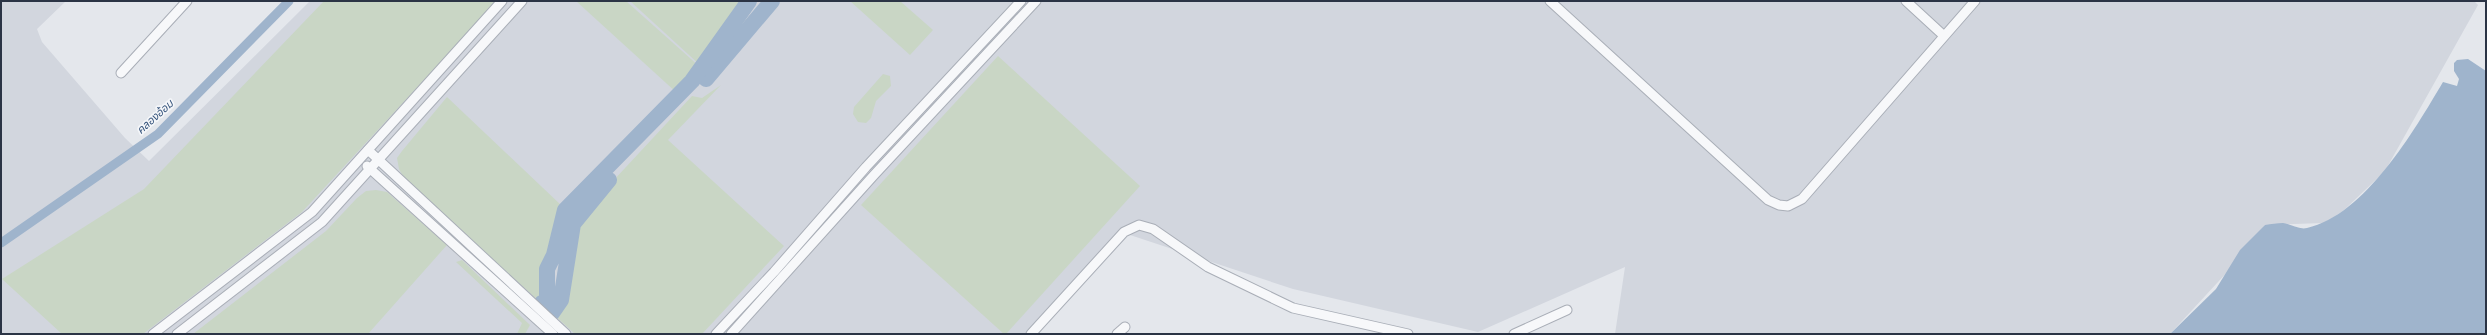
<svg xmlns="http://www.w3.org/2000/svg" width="2487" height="335" font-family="Roboto,'Noto Sans Thai',sans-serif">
<rect width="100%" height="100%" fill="#e4e7ec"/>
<path fill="#d2d6de" d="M1 1H66L37 29 42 42 125 138 149 161 310 1H2474L2478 5 2385 171 2343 211 2324 223 2265 225 2230 269 2170 334H1615L1625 267 1478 332 1293 289 1124 233 1031 334H1Z"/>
<g fill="#c9d6c5">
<path d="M324 1H497L302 212 143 334H62L2 279 144 189Z"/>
<path d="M576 1H626L700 67 677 93Z"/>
<path d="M630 1H746L701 66Z"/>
<path d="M850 1H900L933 30 910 55Z"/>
<path d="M998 56 1140 186 1006 334H1004L861 205Z"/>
<path d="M883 74 890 76 891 86 876 101 871 118 866 123 858 122 853 114 854 107Z"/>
<path d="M721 85 668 140 784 246 702 334H575L552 313 561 300 573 224 692 96 702 98Z"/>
<path d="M447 97 562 206C561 228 554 248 548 268 545 278 547 290 547 299L541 303 405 180 399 169 397 158 402 151Z"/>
<path d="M376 190 387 192 447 245 368 334H193L326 231 357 198 366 191Z"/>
<path d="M462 260 530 325 525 334H517L522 323 456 262Z"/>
</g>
<path fill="#9fb4cc" d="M2468 59 2486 71V334H2170L2216 289 2240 250 2265 225C2271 224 2277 223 2283 223 2291 224 2299 230 2307 228 2365 215 2414 131 2443 82L2457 86 2459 79 2454 71V63L2457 60Z"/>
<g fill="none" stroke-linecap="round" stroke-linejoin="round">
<path stroke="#9fb4cc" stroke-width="9" d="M1 243 158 134 289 1"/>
<g stroke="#9fb4cc" stroke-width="16">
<path d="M706 79 772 1"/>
<path d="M609 180 573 224 561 300 552 313 542 303 547 301V269L554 255 565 210 692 81 749 1"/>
</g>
<defs>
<g id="street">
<path d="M1550 1 1768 200 1779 205 1788 206 1802 199 1975 1"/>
<path d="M1906 1 1943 35"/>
<path d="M121 73 187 1"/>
<path d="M368 150 566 334"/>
<path d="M367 166 553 334"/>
<path d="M153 334 312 212 502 1"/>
<path d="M177 334 322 222 522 1"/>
<path d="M716 334 774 272 866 167 1021 1"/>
<path d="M731 334 874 175 1036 1"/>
<path d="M1031 334 1124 232 1139 225 1153 229 1208 267 1293 308 1408 334"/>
<path d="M1117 334 1125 327"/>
<path d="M1514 334 1567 310"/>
</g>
</defs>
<use href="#street" stroke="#a9aeb7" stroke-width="11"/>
<use href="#street" stroke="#f7f8fa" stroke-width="9"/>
</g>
<g text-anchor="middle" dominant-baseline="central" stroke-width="3.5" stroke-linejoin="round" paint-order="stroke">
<g font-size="11" font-style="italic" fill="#34527a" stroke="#f4f6f9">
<text transform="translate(155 117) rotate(-42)">คลองอ้อม</text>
</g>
</g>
<rect width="2487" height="335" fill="none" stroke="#2b3445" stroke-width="4"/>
</svg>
